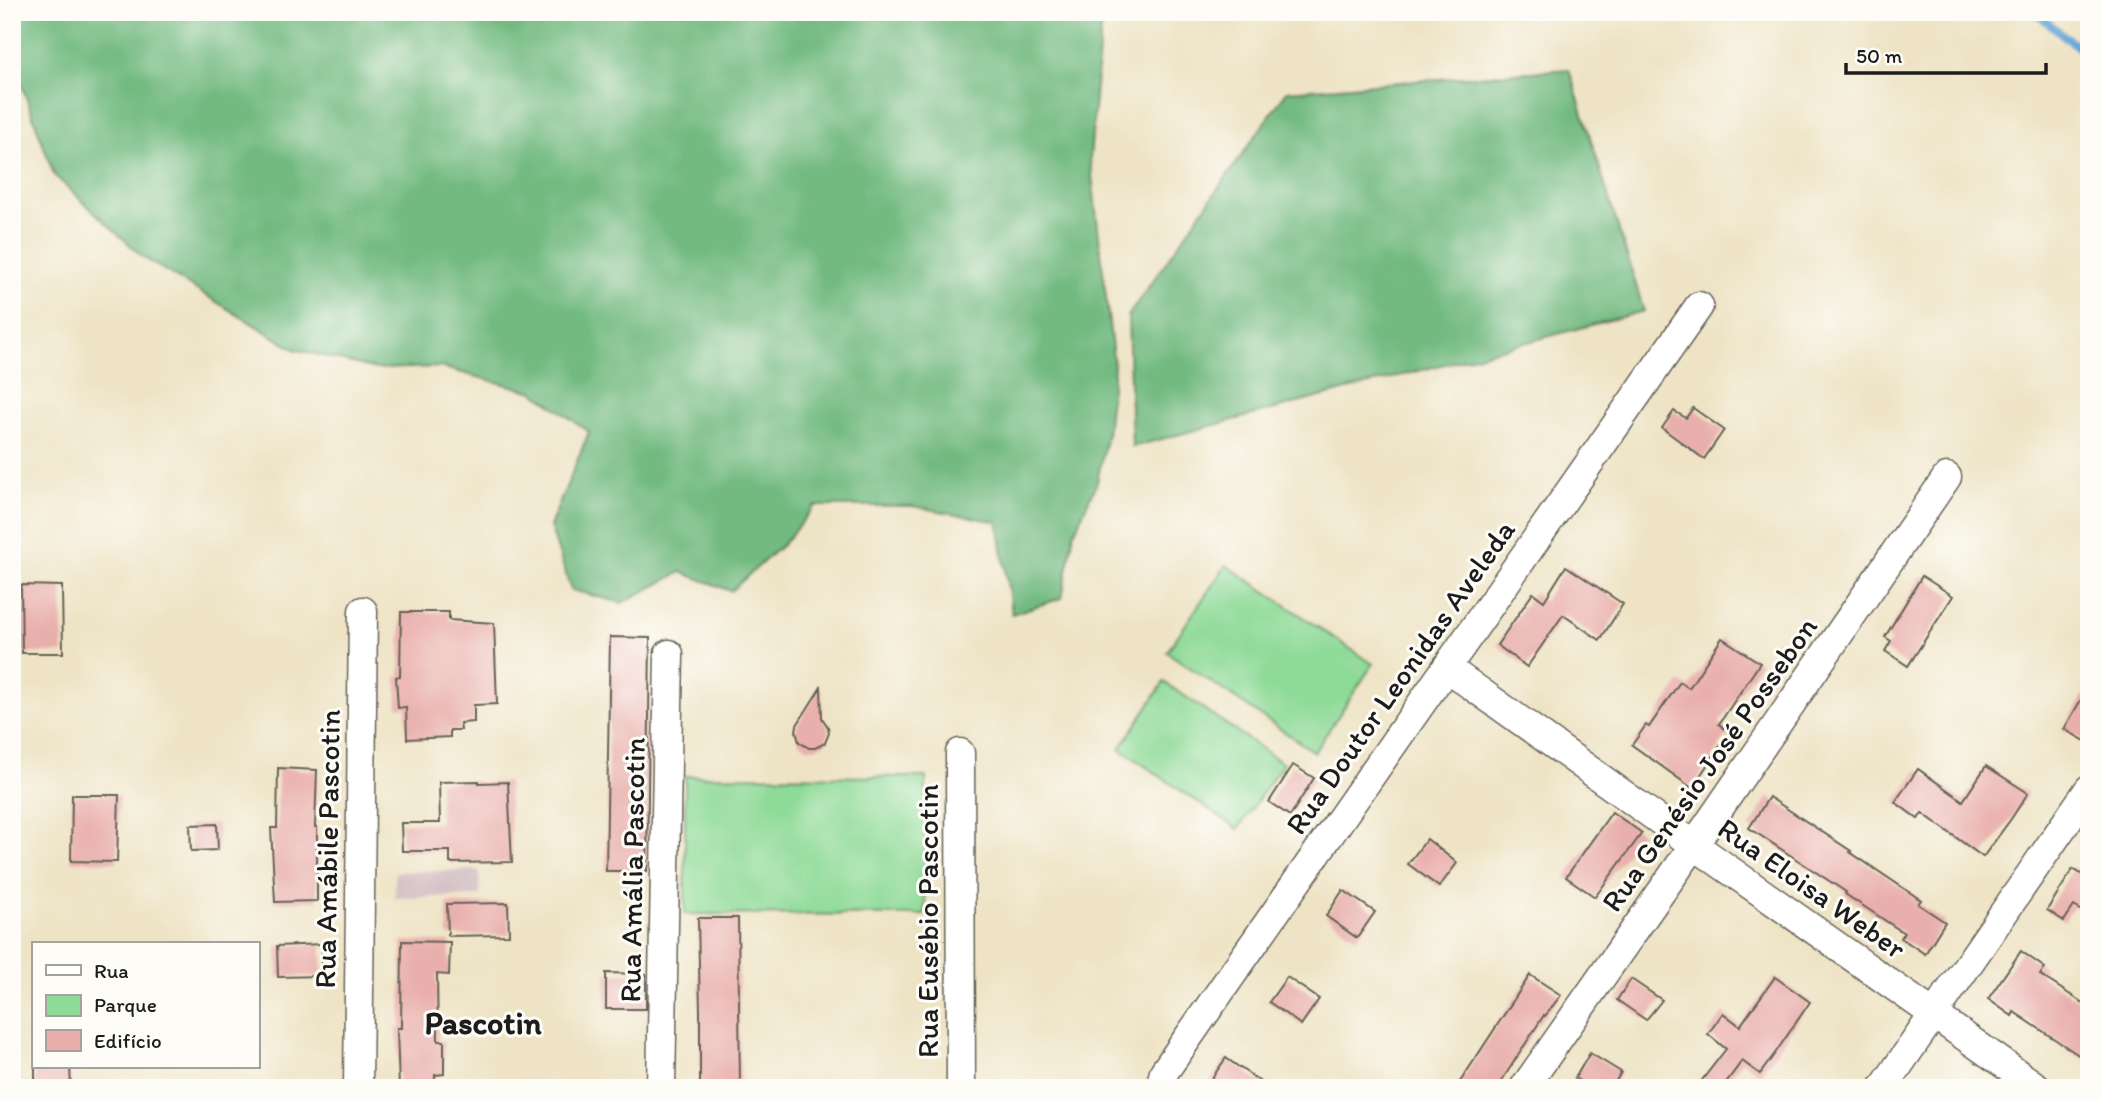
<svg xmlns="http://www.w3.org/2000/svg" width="2101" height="1100" font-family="Itim,sans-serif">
<rect width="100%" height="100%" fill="#fdfcf7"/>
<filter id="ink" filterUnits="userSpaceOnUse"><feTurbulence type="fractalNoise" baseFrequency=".0143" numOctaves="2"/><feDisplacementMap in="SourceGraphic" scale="14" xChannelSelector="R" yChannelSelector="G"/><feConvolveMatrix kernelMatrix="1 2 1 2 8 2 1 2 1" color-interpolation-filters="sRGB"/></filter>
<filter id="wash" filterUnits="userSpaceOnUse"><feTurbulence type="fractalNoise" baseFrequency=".00686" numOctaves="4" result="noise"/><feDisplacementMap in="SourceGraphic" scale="28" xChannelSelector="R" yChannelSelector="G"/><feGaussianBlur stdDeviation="1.57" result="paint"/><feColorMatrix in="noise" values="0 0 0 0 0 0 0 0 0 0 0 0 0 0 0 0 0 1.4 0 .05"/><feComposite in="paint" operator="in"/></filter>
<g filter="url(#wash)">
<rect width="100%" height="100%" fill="#eee3c5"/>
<path fill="#d2bec3" d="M479 870 480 896 395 898V872Z"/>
<g fill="#8eda97" stroke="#557b5a" stroke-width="2">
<path d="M1226 565 1373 664 1314 752 1167 652Z"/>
<path d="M1164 682 1283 763 1238 829 1120 749Z"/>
<path d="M685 776 926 777 925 915 685 914Z"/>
</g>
<g fill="#72ba80" stroke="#476b4e" stroke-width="2">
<path d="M12 12H1102L1090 159 1114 366 1107 434 1097 482 1074 533 1062 598 1012 614 998 522 912 506H815L784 543 731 591 681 572 622 603 571 590 550 526 589 432 534 392 440 367 376 369 294 349 144 258 54 175 12 58Z"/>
<path d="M1569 69 1644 311 1132 447 1128 316 1287 91Z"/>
</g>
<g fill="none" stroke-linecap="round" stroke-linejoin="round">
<path stroke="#63a5d7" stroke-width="8" d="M2035 12 2089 56"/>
</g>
<g id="blocks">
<g fill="#e9afac">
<path d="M1693 408 1724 430 1704 459 1662 428 1674 411 1686 418Z"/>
<path d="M1566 566 1623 604 1600 640 1563 615 1527 667 1497 645 1533 593 1544 601Z"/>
<path d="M1922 576 1953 596 1908 666 1885 651 1891 641 1885 637Z"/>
<path d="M21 585 62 586 63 653H22Z"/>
<path d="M401 612H449V620L494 623 497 704 474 705V722L460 723 461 730H450V737L407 739 406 707 398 708 396 677 400 676Z"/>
<path d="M610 637 650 638 647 871H606Z"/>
<path d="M1722 638 1760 663 1719 724 1729 732 1692 788 1632 745 1646 725 1649 727 1680 682 1689 688Z"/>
<path d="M2089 686V743L2064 729Z"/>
<path d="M821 687 822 718 828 727 829 733 825 743 815 748H809L799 742 796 731 797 725Z"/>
<path d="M1293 765 1314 778 1290 816 1269 802Z"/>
<path d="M1986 766 2028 793 2011 819 1983 857 1922 813 1918 819 1895 802 1918 769 1963 801Z"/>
<path d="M278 768 317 770 315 827H317V901L275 902 271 828H277Z"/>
<path d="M479 781V783L508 782 512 862 450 863V851H402L401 823H440L439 782Z"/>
<path d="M72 795H119L117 862 71 861Z"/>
<path d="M1769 797 1851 851 1850 852 1921 900 1918 904 1945 922 1925 954 1901 938 1904 933 1845 894 1846 892 1749 828Z"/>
<path d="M1612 812 1642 833 1595 897 1566 877Z"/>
<path d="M217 824 218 850 191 851 190 825Z"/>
<path d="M1427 839 1457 863 1439 887 1408 864Z"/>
<path d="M2073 869 2089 879V915L2074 906 2064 921 2047 910Z"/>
<path d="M1343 890 1375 912 1357 938 1326 916Z"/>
<path d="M508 903 509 935 448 936 447 904Z"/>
<path d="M698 918H738L740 1088H700V1011Z"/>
<path d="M402 941 450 942 449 975 437 974 438 1041H444V1074L435 1075V1088H399L397 1028H401Z"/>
<path d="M322 944V976L278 977 277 946Z"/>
<path d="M2021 951 2045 968 2040 975 2089 1007V1062L2014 1012 2012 1016 1988 999Z"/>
<path d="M606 973 646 974V1009H606Z"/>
<path d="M1530 975 1561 995 1545 1016 1544 1015 1497 1088H1456Z"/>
<path d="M1287 977 1319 999 1301 1025 1269 1002Z"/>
<path d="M1775 977 1810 1002 1776 1052 1760 1074 1742 1061 1722 1088H1696L1726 1049 1708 1034 1723 1013 1740 1026Z"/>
<path d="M1631 979 1662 1000 1646 1020 1617 1000Z"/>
<path d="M1590 1053 1621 1072 1612 1088H1590L1575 1078Z"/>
<path d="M1226 1058 1269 1088H1205Z"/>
<path d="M35 1067H70L71 1088H35Z"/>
</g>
</g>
</g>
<g filter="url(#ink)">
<use href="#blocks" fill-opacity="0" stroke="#666257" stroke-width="2"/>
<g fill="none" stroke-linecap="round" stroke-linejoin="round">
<defs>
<g id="minor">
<path d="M1447 668 1694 845 2038 1088"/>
<path d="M960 753 961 1088"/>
<path d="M358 1088 363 611"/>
<path d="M661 1088 669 654"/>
<path d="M1160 1088 1164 1072 1699 306"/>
<path d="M1524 1088 1694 845 1947 477"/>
<path d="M1883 1088 2089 789"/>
</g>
</defs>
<use href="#minor" stroke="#666257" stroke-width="31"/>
<use href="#minor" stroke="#fff" stroke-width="28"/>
</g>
</g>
<g text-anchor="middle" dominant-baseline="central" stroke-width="6" stroke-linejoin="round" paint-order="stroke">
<g font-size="30" fill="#1c1c1c" stroke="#fdfcf7">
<text transform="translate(1400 677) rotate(-55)">Rua Doutor Leonidas Aveleda</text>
<text transform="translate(1709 764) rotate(-55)">Rua Genésio José Possebon</text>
<text transform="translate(327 849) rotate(-89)">Rua Amábile Pascotin</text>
<text transform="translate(632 870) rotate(-89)">Rua Amália Pascotin</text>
<text transform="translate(1812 888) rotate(35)">Rua Eloisa Weber</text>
<text transform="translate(927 921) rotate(-90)">Rua Eusébio Pascotin</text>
</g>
<g font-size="32" font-weight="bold" fill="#1c1c1c" stroke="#fdfcf7">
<text x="483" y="1023">Pascotin</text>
</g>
</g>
<rect width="2101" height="1100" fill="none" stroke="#fdfcf7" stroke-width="42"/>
<rect x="32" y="942" width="228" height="126" fill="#fdfcf7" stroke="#a3a29f" stroke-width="2"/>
<rect x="46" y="965" width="35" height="10" fill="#ffffff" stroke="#a3a29f" stroke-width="2"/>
<text x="94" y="978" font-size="21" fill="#1c1c1c">Rua</text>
<rect x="46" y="995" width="35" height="21" fill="#8eda97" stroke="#a3a29f" stroke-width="2"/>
<text x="94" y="1012" font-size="21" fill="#1c1c1c">Parque</text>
<rect x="46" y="1030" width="35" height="21" fill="#e9afac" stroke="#a3a29f" stroke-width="2"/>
<text x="94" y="1048" font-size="21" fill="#1c1c1c">Edifício</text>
<path d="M1846 63v10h200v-10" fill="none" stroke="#1c1c1c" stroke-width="3.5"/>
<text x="1856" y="63" font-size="21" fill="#1c1c1c" stroke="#fdfcf7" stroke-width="5" paint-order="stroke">50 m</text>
</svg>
